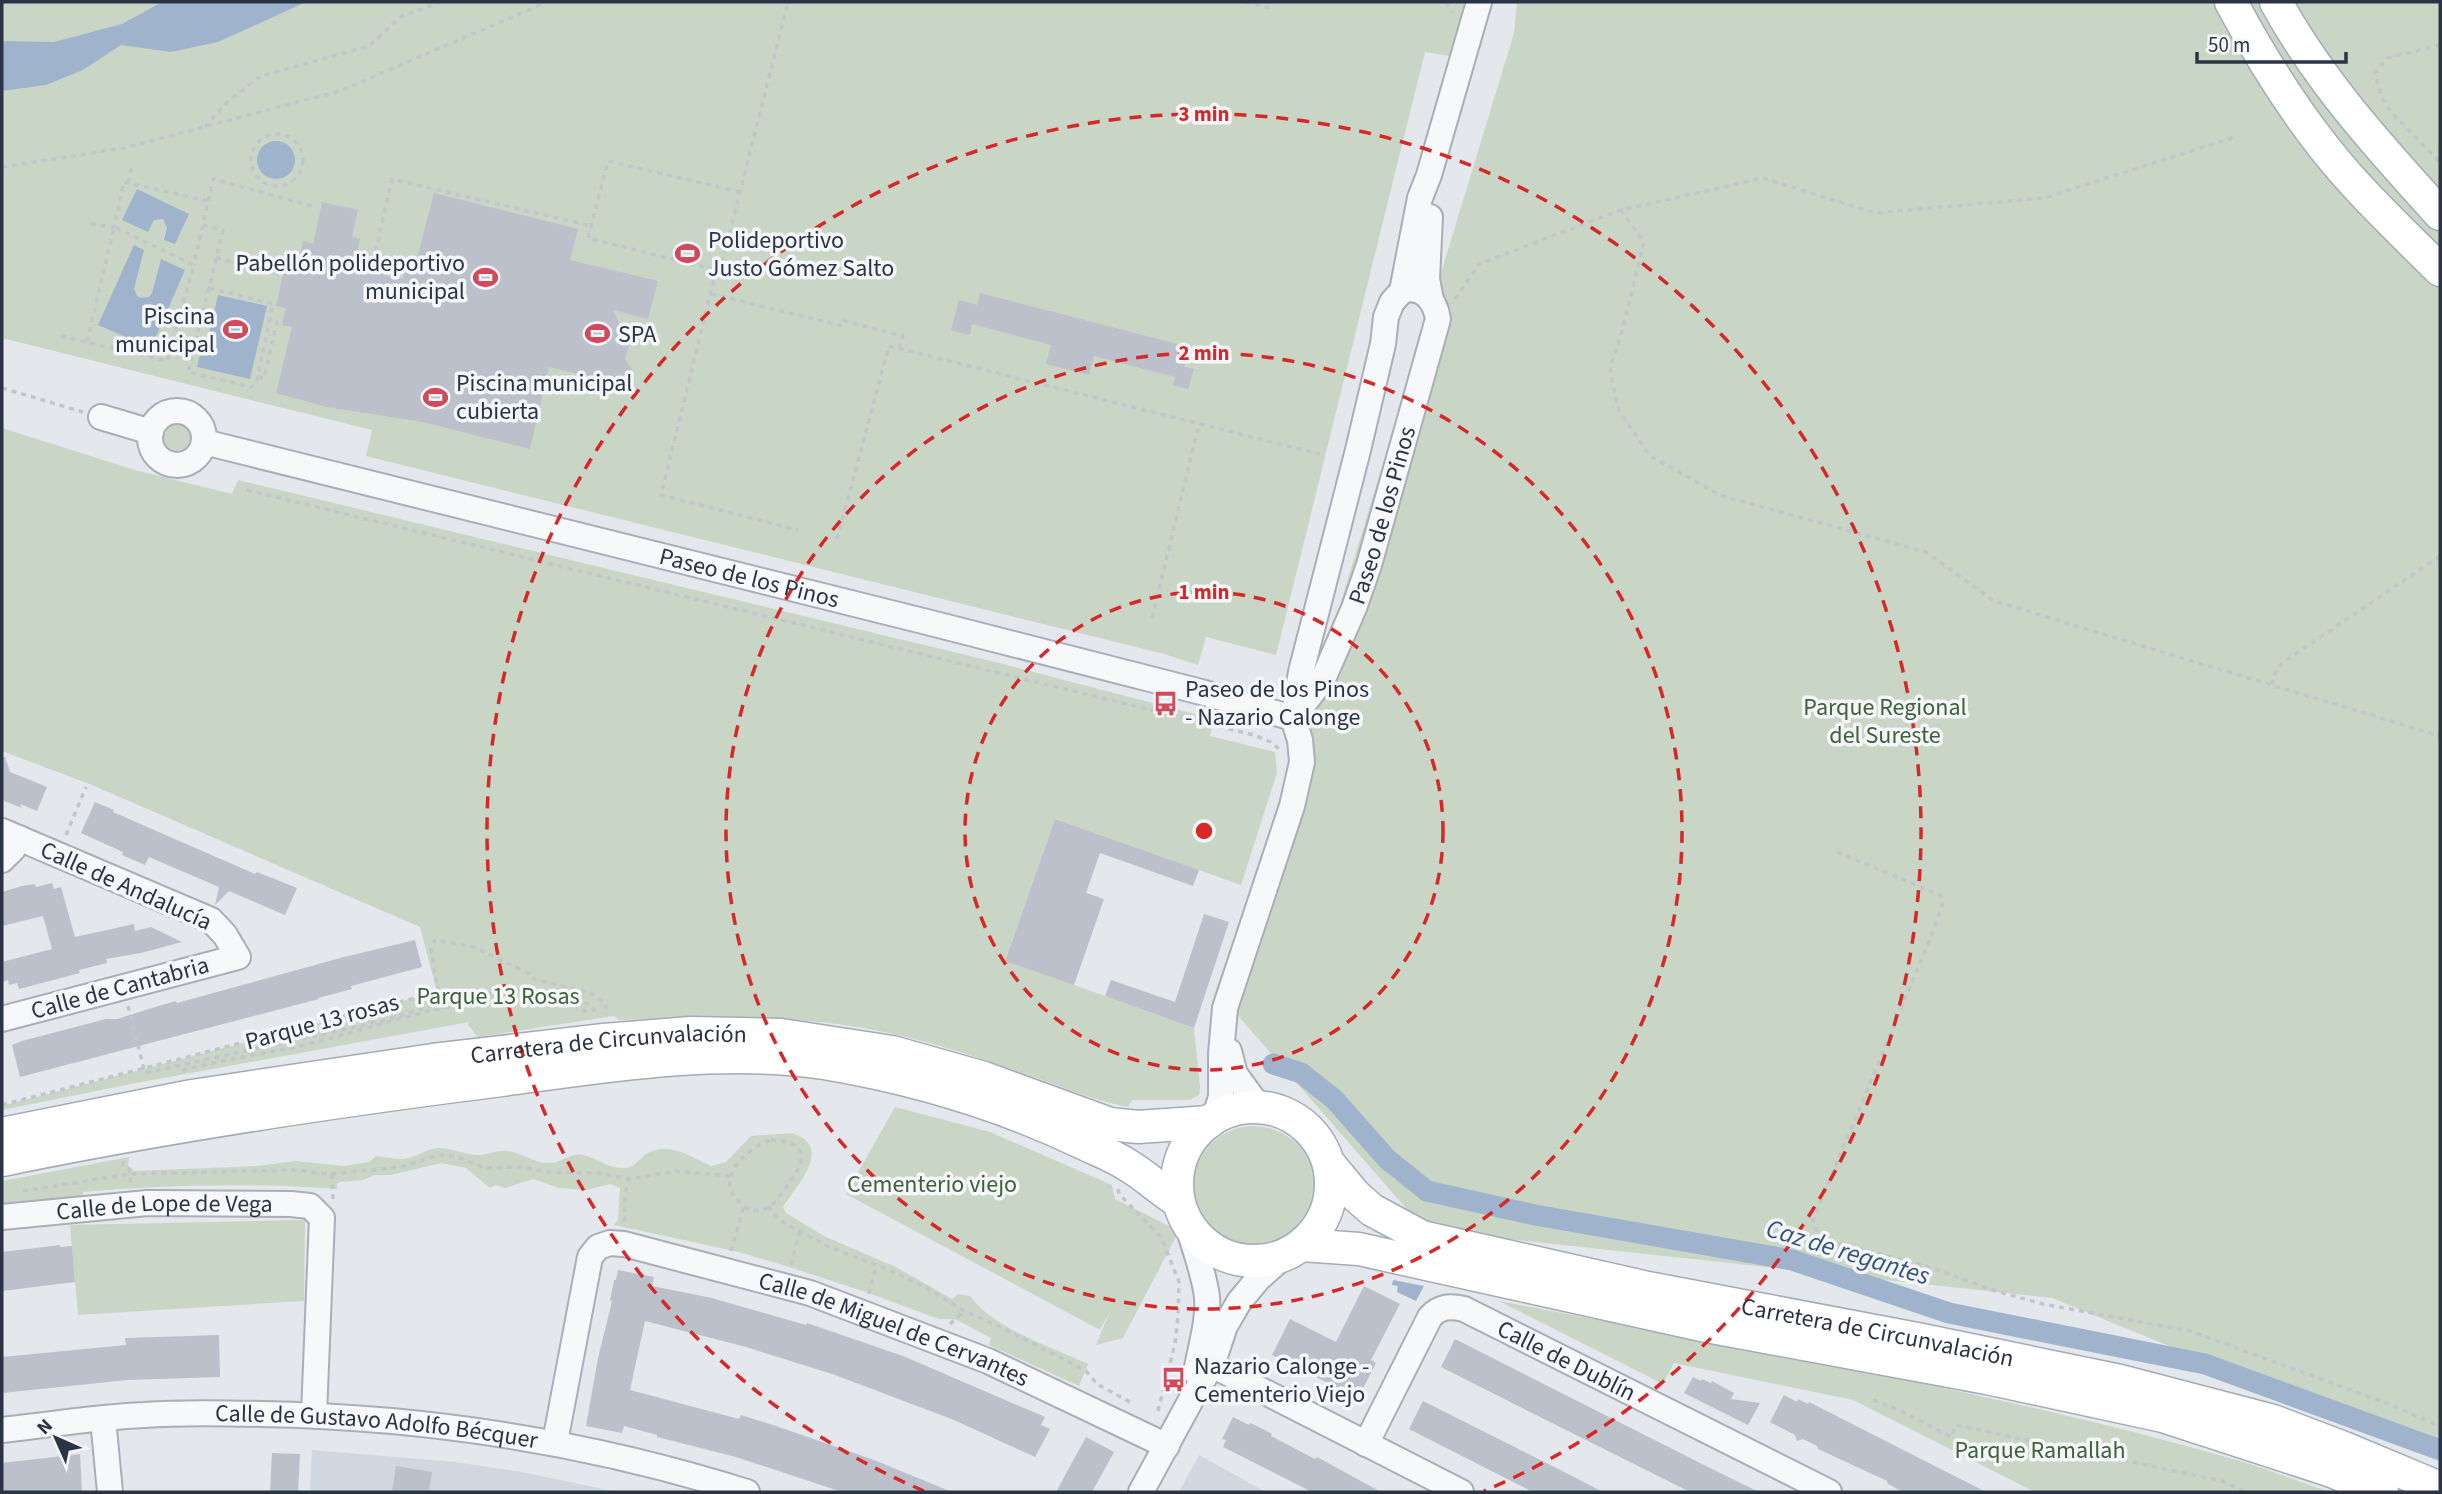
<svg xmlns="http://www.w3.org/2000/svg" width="2442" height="1494" font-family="'Source Sans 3',sans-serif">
<rect width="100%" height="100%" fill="#e4e7ec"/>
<g fill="#d2d6de">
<path d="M312 1450 455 1462 522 1472 617 1492H310Z"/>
<path d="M1199 1455 1237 1476 1266 1492H1179Z"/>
</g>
<g fill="#c9d6c5">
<path d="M2 2H1489L1473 60 1425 52 1276 655 1206 637 1198 665 1164 654 366 456 372 430 2 338Z"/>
<path d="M1517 2H2440V1457L2052 1298 1425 1230 1221 996 1514 33Z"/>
<circle cx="177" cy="437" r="15"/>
<path d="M2 428 135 470 232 494 238 480 999 663 1214 719 1210 736 1275 752 1277 773 1241 885 1055 819 1005 960 1194 1028 1200 1088 1199 1095 1190 1100H1132L1128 1107C1096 1101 1068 1089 1037 1078 983 1059 925 1039 869 1029 787 1014 702 1018 619 1020L614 1016 478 1037 468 1025 469 1022 131 1084 2 1110V1106L437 992 420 927 92 785 2 751Z"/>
<path d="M895 1107 990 1132 1112 1185 1115 1199 1179 1231 1123 1338 1096 1345 1110 1311 1100 1330 846 1194Z"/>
<circle cx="1254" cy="1187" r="61"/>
<path d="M792 1133C835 1147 796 1186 783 1207L786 1213 826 1237 896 1267 952 1299 958 1294 970 1296C995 1330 1051 1346 1088 1364L1079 1386 989 1345 991 1338 955 1319H939L863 1291 786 1266 739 1252 614 1225 618 1220 620 1188 610 1184 586 1190 559 1188 533 1179 505 1188 496 1185 490 1188 466 1168 441 1163 391 1175H375L363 1180 340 1182 337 1184V1189C253 1183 168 1184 83 1192V1196L2 1205V1181L129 1157 128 1165 134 1171 257 1166 296 1161 344 1166 369 1162 376 1156C385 1157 394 1159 403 1159 416 1158 425 1149 438 1148 453 1148 467 1156 481 1155 489 1154 498 1150 507 1151 521 1152 533 1163 548 1163 561 1164 571 1152 583 1155 598 1158 608 1169 624 1168 634 1168 638 1160 646 1154 668 1140 691 1157 711 1166L726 1162 751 1136Z"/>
<path d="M305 1220 304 1301 78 1315 70 1225Z"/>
<path d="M1499 1301C1747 1349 1997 1391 2240 1461 2270 1470 2300 1482 2330 1492H2035L1853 1400 1674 1363 1663 1384Z"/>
</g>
<g fill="#9fb4cc">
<path d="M162 2H306L218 42 171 52 121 45 83 70 46 85 2 91V41L54 42 122 24Z"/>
<circle cx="276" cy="160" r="19"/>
<path d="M137 189 189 214 175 244 164 240 167 228 163 219 154 220 148 232 122 220Z"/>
<path d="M134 245 144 250 134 289 137 296 141 298 149 297 152 293 161 259 185 270 151 348 98 325Z"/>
<path d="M218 295 267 306 250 379 197 367 200 355 204 356Z"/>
<path d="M1393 1280 1424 1286 1416 1301 1397 1292 1398 1286 1392 1285Z"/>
</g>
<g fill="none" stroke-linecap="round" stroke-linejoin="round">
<path stroke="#9fb4cc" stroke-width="21" d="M1273 1064 1301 1073 1334 1099 1387 1159 1427 1191 1535 1215 1792 1260 1949 1313 2205 1364 2440 1450"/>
</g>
<g fill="#bbc0ca">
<path d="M434 193 578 229 570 260 658 281 648 319 613 310 629 346 625 359 632 369 630 376 625 381 618 383 597 375 591 377 549 367 530 449 423 422 327 407 276 393 292 327 282 325 286 308 276 306 288 252 300 255 303 241 313 244 322 202 358 210 352 237 360 239 354 268 403 279 408 260 416 262Z"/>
<path d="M980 293 1189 347 1184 367 1194 369 1188 389 1173 385 1175 377 1094 356 1089 375 1046 364 1051 345 972 324 970 335 951 330 959 300 977 305Z"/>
<path d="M5 757 10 772 47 787 37 811 20 804 22 808 2 800V758Z"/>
<path d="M95 802 114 810 113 812 255 874 257 872 297 888 285 915 229 891 215 905 219 887 149 857 145 865 122 855 123 852 81 833Z"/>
<path d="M1055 819 1199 870 1193 886 1100 853 1086 893 1104 899 1074 985 1005 961Z"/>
<path d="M52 883 54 889 61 887 75 937 134 924 135 931 151 927 182 942 141 953 106 959 107 963 79 970 80 973 19 989 17 983 9 985 8 980 2 982V962L52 949 43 916 2 926V892L22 886 35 884 36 887Z"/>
<path d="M1204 914 1229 922 1194 1028 1105 996 1111 980 1175 1002Z"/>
<path d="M415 940 422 967 351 986 352 989 318 998 319 999 20 1077 12 1045 22 1041 106 1019H117L165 1004 176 1001 177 1003 344 957Z"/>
<path d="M60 1245V1247L72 1246 75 1282 2 1291V1252Z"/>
<path d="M618 1270 654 1277 652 1286 712 1298 806 1325 807 1323 903 1356 1045 1417 1041 1425 1050 1429 1035 1457 954 1420 835 1375 746 1347 645 1321 630 1390 739 1419 741 1415 776 1426 874 1460 952 1492H842L736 1457 657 1437V1435L624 1426 622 1433 586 1426 598 1358 612 1301H610L614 1280H616Z"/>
<path d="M1364 1286 1400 1304 1371 1360 1376 1363 1358 1398 1272 1355 1290 1319 1336 1342Z"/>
<path d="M219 1335 220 1377 128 1380 2 1393V1357L126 1345 125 1338Z"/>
<path d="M1455 1339 1710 1468 1759 1492H1690L1526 1410 1441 1367Z"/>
<path d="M1693 1377 1701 1381 1702 1379 1711 1383 1712 1381 1734 1393 1731 1399 1760 1403 1748 1425 1684 1393Z"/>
<path d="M1784 1395 1797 1402 1798 1399 1808 1404 1809 1402 1986 1492H1903L1888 1484 1887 1481 1818 1449 1817 1446 1803 1439 1797 1441 1795 1435 1770 1422Z"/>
<path d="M1423 1401 1572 1476 1603 1492H1533L1409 1429Z"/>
<path d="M1233 1417 1249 1425 1250 1423 1257 1426 1272 1434 1271 1436 1315 1459 1317 1457 1381 1492H1312L1223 1447 1226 1440 1222 1439Z"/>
<path d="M1086 1437 1114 1452 1092 1492H1056Z"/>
<path d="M272 1453 300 1454 298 1492H270Z"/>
<path d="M80 1454 82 1492H2V1463Z"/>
<path d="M396 1466 432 1472 429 1492H392Z"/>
</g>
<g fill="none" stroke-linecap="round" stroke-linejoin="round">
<defs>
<g id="minor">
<path d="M1430 217 1427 279 1431 300"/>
<circle cx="177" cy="438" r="27"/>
<path d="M101 417 151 432"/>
<path id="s1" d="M204 442 927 622 1201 692 1293 718"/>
<path id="s2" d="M1295 715 1323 679 1354 608 1369 565 1438 319C1435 300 1422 284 1402 291"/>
<path d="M2 831 211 920 225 935 238 957 2 1019"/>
<path d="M2 860 13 849 19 838"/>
<path d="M1229 1051 1235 1074 1259 1107"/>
<path d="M1214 1119 1221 1097V1054L1225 1008 1292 806 1302 762 1300 740 1293 718 1301 672 1358 450 1383 344 1386 317 1392 302 1402 291 1420 198 1429 175 1479 2"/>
<path id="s3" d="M2 1217 147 1203 291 1204 310 1206 322 1218 314 1415"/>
<path d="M1187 1223C1194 1248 1204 1272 1207 1297 1209 1322 1200 1348 1196 1373"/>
<path d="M1212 1365 1461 1492"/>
<path d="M103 1419 110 1492"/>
<path id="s4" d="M2 1430C49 1425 97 1417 144 1415 183 1412 222 1413 261 1414 426 1417 589 1442 747 1492"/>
<path id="s5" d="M555 1442 590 1257 598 1247 610 1243 624 1244 810 1293 988 1361 1167 1446"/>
<path id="s6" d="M1366 1444 1430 1317C1440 1306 1450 1306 1464 1309L1829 1492"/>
<path d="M1141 1492 1192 1398 1212 1365 1225 1326 1239 1302 1258 1279 1284 1256"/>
</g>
<g id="major">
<path d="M2231 2C2263 62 2301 123 2347 175 2376 208 2409 239 2440 270"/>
<path d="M2276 2C2319 81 2380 148 2440 214"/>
<circle cx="1254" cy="1184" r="77"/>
<path id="s7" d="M2 1134 192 1096 433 1060 604 1040 691 1033 781 1035 892 1052 984 1078 1110 1124 1138 1127 1209 1122"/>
<path d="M2 1160C167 1126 334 1101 502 1080 604 1066 721 1047 824 1063 913 1078 1004 1105 1085 1144 1100 1151 1116 1157 1129 1166 1146 1176 1161 1191 1178 1201"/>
<path id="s8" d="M1330 1165 1355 1195 1372 1210 1422 1237 1648 1288 1922 1340 2120 1381 2273 1421 2344 1448 2440 1488"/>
<path d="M1302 1245 1359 1249 1701 1325 1987 1378 2163 1416 2332 1471 2382 1492"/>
</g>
</defs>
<use href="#minor" stroke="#a9aeb7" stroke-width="28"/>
<use href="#major" stroke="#a3abb8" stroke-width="35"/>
<g stroke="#c2c5cb" stroke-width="3.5" stroke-dasharray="5 5" stroke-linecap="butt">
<path d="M1245 2 1270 8"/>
<path d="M1447 2 1452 13"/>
<path d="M2440 45 2387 58 2375 73 2381 97 2392 113 2440 162"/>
<path d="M205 127 228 101 261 76 369 46 400 17 441 2"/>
<circle cx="277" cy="160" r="26"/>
<path d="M2 167 124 148 340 91 547 2"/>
<path d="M128 183 132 164"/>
<path d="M740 192 608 161 588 238 720 271 788 2"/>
<path d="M208 201 213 179 315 207"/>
<path d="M1621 210 1644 242 1621 335 1610 368 1618 409 1650 456 1722 496 1926 552 1994 601 2440 736"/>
<path d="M91 224 114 227 124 182 208 201 194 265"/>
<path d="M203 225 223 230 209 288"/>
<path d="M216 258 279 274"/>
<path d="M371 271 392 179 591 226"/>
<path d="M716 271 661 495 798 530"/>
<path d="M209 288 273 304 256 384 251 387 188 372Z"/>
<path d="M711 294 843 326 844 321 903 336 899 349"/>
<path d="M1455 299 1479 264 1621 210 1763 178 1875 213 2044 198 2235 137"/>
<path d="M179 316 201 320"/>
<path d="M61 336 167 361 194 265 114 227 87 342"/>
<path d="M258 377 264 378 278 318"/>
<path d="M2 388 83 412"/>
<path d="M247 490 1254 735 1271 742 1279 749"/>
<path d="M837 539 889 346 1320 454"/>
<path d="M1152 618 1199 424"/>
<path d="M2272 685 2275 673 2282 663 2440 556"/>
<path d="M66 835 86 787"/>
<path d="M1837 852 1940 895 1943 902 1934 929 1813 1220C1816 1230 1819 1235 1828 1241L1926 1266 1992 1290 2043 1304 2190 1331 2381 1401 2440 1426"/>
<path d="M128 1006 145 1073 387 1020 448 1000 509 990 556 993 591 1005 596 1014"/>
<path d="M182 1070C225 1059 270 1053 313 1043 380 1026 529 971 589 1014"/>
<path d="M1277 1096C1305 1110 1315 1110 1332 1140"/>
<path d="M2 1105 438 992 431 948 435 940 474 947 530 974 534 979 593 994 606 1004V1015"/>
<path d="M771 1140C801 1141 811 1154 791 1180 784 1190 774 1208 761 1210 756 1211 750 1210 745 1207 710 1183 743 1149 771 1140Z"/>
<path d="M123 1161V1165L129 1169 131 1185"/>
<path d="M332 1174 333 1199"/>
<path d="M1118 1189 1119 1194 1161 1237 1179 1282 1178 1316 1175 1344 1158 1411"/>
<path d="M23 1191 131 1174 293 1170 332 1174 401 1167 439 1155 455 1156 485 1168 519 1167 550 1172 598 1173 629 1179 676 1171 730 1176"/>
<path d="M768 1206 779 1220 829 1247 889 1270 929 1289 964 1311 1005 1329 1086 1371 1097 1384 1130 1402"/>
<path d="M624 1222 625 1194 629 1179"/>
<path d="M731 1251 744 1206"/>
<path d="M791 1265 800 1230"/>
<path d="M869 1294 876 1266"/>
<path d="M950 1324 964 1311"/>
<path d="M1873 1400 1899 1410 1951 1437 1956 1425 2222 1481 2245 1492"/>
</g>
<use href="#minor" stroke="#f7f8fa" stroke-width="24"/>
<use href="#major" stroke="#fff" stroke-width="32"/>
</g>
<g fill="none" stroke="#d62828" stroke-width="3.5" stroke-dasharray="12 9">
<circle cx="1204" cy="831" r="239"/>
<circle cx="1204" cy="831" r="478"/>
<path d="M924 1491A717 717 0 1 1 1484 1491"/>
</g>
<defs>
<symbol id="stadium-bare" viewBox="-9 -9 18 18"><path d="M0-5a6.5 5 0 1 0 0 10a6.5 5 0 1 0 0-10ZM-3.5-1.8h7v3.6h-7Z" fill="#d1495b" stroke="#f4f6f9" stroke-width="2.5" paint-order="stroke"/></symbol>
<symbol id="bus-bare" viewBox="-9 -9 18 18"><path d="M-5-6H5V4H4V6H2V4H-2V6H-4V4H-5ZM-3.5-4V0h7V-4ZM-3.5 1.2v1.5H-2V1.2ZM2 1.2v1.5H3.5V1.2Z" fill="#d1495b" stroke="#f4f6f9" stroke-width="2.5" paint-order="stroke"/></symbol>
</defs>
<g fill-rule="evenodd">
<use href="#stadium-bare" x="670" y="236" width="35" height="35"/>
<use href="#stadium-bare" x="468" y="260" width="35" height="35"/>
<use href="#stadium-bare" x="218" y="312" width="35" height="35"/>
<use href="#stadium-bare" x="580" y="316" width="35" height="35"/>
<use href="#stadium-bare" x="418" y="380" width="35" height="35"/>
<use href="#bus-bare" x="1148" y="686" width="35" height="35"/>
<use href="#bus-bare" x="1156" y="1362" width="35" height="35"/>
</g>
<g text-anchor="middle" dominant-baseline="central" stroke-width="7" stroke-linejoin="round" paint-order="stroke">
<g font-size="24" fill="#2b3445" stroke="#f4f6f9" text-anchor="start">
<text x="708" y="240">Polideportivo<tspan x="708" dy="28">Justo Gómez Salto</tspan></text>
<text x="465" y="263" text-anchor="end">Pabellón polideportivo<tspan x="465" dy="28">municipal</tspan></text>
<text x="215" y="316" text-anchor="end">Piscina<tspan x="215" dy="28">municipal</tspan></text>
<text x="618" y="334">SPA</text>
<text x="456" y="383">Piscina municipal<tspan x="456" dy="28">cubierta</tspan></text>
<text x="1185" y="689">Paseo de los Pinos<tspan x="1185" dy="28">- Nazario Calonge</tspan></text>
<text x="1194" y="1366">Nazario Calonge -<tspan x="1194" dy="28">Cementerio Viejo</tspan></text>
</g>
<g font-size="24" fill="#2b3445" stroke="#f4f6f9">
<text stroke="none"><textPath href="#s2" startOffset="220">Paseo de los Pinos</textPath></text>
<text stroke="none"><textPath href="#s1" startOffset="562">Paseo de los Pinos</textPath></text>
<text transform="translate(126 886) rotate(24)">Calle de Andalucía</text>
<text transform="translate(120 988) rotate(-15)">Calle de Cantabria</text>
<text transform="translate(322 1022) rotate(-15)">Parque 13 rosas</text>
<text stroke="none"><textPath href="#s7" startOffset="614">Carretera de Circunvalación</textPath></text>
<text stroke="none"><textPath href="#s3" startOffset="163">Calle de Lope de Vega</textPath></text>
<text stroke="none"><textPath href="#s5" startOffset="511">Calle de Miguel de Cervantes</textPath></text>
<text stroke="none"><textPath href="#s8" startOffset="584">Carretera de Circunvalación</textPath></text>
<text stroke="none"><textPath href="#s6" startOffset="294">Calle de Dublín</textPath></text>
<text stroke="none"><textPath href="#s4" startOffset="376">Calle de Gustavo Adolfo Bécquer</textPath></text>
</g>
<g font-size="24" fill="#3f6138" stroke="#f4f6f9">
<text x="1885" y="707">Parque Regional<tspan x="1885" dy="28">del Sureste</tspan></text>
<text x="498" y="996">Parque 13 Rosas</text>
<text x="932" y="1184">Cementerio viejo</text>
<text x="2040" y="1450">Parque Ramallah</text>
</g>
<g font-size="26" font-style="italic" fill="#34527a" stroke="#f4f6f9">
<text transform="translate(1848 1252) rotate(17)">Caz de regantes</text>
</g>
</g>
<circle cx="1204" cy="831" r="10" fill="#d62828" stroke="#f4f6f9" stroke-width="3.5"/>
<g font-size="21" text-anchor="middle" font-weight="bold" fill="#d62828" stroke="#f4f6f9" stroke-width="7" stroke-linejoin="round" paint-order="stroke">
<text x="1204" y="121">3 min</text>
<text x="1204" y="360">2 min</text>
<text x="1204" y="599">1 min</text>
</g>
<rect width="2442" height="1494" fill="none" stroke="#2b3445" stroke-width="7"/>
<g transform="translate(56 1438) rotate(315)" stroke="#f4f6f9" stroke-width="5" paint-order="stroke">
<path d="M0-5L12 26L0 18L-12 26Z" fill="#2b3445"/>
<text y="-10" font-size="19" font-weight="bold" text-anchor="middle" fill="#2b3445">N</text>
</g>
<path d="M2197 52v10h149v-10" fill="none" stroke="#2b3445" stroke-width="3.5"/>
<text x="2208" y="52" font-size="21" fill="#2b3445" stroke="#f4f6f9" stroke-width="5" paint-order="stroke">50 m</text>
</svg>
